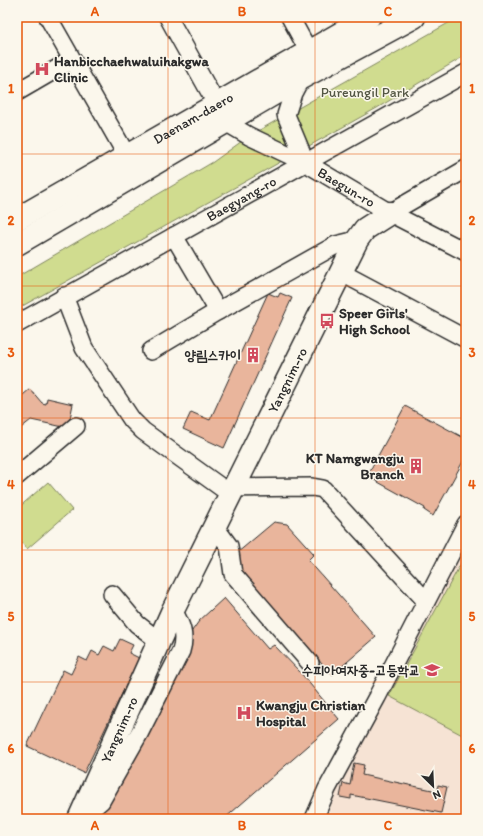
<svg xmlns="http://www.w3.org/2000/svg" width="483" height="836" font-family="Itim,'Poor Story',sans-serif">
<rect width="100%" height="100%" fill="#fbf7ec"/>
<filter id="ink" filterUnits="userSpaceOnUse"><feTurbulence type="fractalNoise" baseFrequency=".025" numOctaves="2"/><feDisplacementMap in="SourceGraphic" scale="8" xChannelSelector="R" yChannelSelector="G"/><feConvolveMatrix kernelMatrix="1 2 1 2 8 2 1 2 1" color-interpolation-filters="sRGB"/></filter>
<g filter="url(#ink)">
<path fill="#f6e3d4" d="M466 541V819H327L335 789Z"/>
<g fill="#d0dc8f" stroke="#7e845d">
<path d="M459 17H466V55L377 108 17 309V277L213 162 249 136Z"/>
<path d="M48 482 72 510 27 549 17 537V509Z"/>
<path d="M466 554V737L389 696Z"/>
</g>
<g fill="#e9b59c" stroke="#2b2b2b">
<path d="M268 293 278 297 280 293 292 298 224 448 183 429 191 412 210 420Z"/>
<path d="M30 389 42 403 46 404 47 398 73 404 68 428 31 420 17 431V400Z"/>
<path d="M405 406 466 439V456L433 516 424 510 425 508 367 476Z"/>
<path d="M274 522 287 524 314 554 308 560 376 637 332 675 238 571 237 553Z"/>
<path d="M224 598 268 649 274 645 300 672 339 719 224 819H99L100 811 187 638 199 621Z"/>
<path d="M120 639 133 645 129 653 139 658 84 773 27 746 63 670 71 674 79 657 87 661 92 651 99 655 104 646 114 651Z"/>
<path d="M354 763 364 765 362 775 437 791 438 785 447 787 441 813 351 795V799L340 797 343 783 350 785Z"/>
</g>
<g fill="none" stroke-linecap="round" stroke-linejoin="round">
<defs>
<g id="minor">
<path d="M48 17 127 156"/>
<path id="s1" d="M168 17 227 123 249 136 306 163 390 213 466 252"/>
<path d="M290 17 308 50"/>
<path d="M301 78 293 93 286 115 306 163"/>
<path d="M17 92 72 60"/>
<path d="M390 213 466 169"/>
<path d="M174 236 218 311"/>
<path d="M342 273 466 339"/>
<path d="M64 296 84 348 132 420 143 431 222 488 312 487 323 489 426 601"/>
<path id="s2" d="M17 324 466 73"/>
<path d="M151 351 218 311 336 245 357 240"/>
<path d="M17 476 76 426"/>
<path d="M215 527 229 546 233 574 310 663"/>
<path d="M112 594 137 624 159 641"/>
<path d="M82 813 94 807 101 801 140 732 181 651C186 635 181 624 173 610"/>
<path d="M314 819 327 789 377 697 466 524"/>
</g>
<g id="major">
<path id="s3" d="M17 219 369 17"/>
<path d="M17 244 301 78 414 17"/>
<path id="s4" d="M79 819 173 610 357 240 365 229 390 213"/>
</g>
</defs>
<use href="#minor" stroke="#2b2b2b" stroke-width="20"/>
<use href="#major" stroke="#2b2b2b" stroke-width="25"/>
<use href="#minor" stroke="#fbf7ec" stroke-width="17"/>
<use href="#major" stroke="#fbf7ec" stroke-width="22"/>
</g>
</g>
<path fill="none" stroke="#e8590c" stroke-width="1" stroke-opacity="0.55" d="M168 17V819M315 17V819M17 154H466M17 286H466M17 418H466M17 550H466M17 682H466"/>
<defs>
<symbol id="hospital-bare" viewBox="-9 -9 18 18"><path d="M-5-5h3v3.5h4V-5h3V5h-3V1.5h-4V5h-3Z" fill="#d1495b" stroke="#fbf7ec" stroke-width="2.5" paint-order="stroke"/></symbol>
<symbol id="bus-bare" viewBox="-9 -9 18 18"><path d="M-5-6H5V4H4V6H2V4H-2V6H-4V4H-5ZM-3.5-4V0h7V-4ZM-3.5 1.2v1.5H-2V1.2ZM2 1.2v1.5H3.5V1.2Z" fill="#d1495b" stroke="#fbf7ec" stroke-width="2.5" paint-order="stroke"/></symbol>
<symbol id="building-bare" viewBox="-9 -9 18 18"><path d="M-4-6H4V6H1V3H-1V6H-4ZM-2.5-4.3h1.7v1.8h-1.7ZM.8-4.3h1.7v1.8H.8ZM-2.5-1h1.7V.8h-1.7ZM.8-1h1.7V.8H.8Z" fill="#d1495b" stroke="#fbf7ec" stroke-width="2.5" paint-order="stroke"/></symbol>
<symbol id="school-bare" viewBox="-9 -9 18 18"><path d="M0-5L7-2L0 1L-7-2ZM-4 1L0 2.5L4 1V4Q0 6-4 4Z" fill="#d1495b" stroke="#fbf7ec" stroke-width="2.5" paint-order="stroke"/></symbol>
</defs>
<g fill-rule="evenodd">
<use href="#hospital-bare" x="31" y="58" width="22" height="22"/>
<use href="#bus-bare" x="316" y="310" width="22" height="22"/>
<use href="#building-bare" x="242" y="344" width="22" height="22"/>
<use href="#building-bare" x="405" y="455" width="22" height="22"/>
<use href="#school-bare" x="421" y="659" width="22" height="22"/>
<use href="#hospital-bare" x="233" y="702" width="22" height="22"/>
</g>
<g text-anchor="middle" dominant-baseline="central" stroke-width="3" stroke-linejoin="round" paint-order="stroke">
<g font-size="14" font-weight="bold" fill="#2b2b2b" stroke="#fbf7ec" text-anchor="start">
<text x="54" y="61">Hanbicchaehwaluihakgwa<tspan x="54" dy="16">Clinic</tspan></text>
<text x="339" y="313">Speer Girls'<tspan x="339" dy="16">High School</tspan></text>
<text x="241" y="355" text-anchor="end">양림스카이</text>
<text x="404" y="458" text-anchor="end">KT Namgwangju<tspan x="404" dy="16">Branch</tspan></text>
<text x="420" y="670" text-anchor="end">수피아여자중-고등학교</text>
<text x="256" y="705">Kwangju Christian<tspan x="256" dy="16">Hospital</tspan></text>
</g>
<g font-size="14" fill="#545744" stroke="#fbf7ec">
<text x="365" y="92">Pureungil Park</text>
</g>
<g font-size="14" fill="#2b2b2b" stroke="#fbf7ec">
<text stroke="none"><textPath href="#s3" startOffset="203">Daenam-daero</textPath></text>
<text stroke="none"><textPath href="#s1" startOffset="257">Baegun-ro</textPath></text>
<text stroke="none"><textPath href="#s2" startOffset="257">Baegyang-ro</textPath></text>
<text stroke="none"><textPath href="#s4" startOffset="486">Yangnim-ro</textPath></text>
<text stroke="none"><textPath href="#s4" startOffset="98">Yangnim-ro</textPath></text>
</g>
</g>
<rect width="483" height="836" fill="none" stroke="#fbf7ec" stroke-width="44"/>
<g transform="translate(433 786) rotate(156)" stroke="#fbf7ec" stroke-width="3" paint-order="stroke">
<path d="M0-3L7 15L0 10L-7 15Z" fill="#2b2b2b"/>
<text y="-6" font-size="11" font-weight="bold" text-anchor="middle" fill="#2b2b2b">N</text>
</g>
<rect x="22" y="22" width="439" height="792" fill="none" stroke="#e8590c" stroke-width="1.5"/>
<g font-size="13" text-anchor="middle" font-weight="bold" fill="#e8590c">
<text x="95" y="16">A</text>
<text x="242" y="16">B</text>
<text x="388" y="16">C</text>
<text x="11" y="93">1</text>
<text x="472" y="93">1</text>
<text x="11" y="225">2</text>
<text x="472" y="225">2</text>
<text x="11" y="357">3</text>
<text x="472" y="357">3</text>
<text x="11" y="489">4</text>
<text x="472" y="489">4</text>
<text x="11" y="621">5</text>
<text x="472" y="621">5</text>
<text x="11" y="753">6</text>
<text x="472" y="753">6</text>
<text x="95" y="830">A</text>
<text x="242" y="830">B</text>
<text x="388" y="830">C</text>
</g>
</svg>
